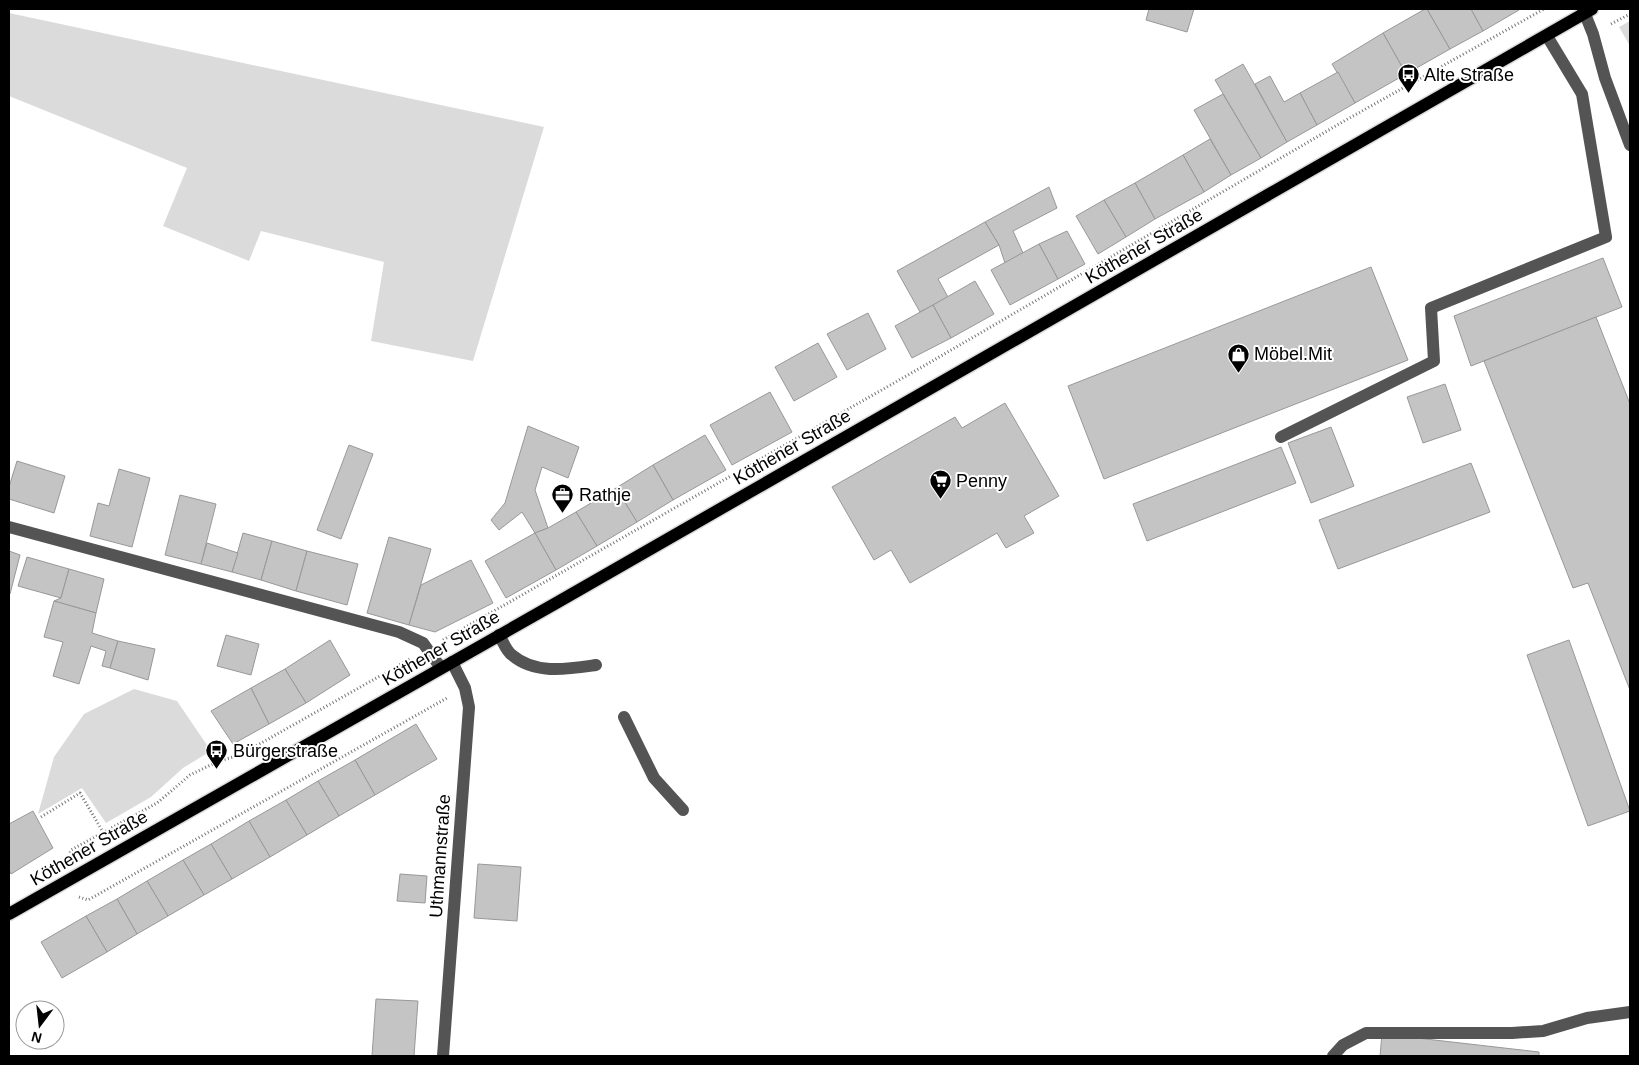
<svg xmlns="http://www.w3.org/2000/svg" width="1639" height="1065" font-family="Arial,sans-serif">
<rect width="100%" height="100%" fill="#fff"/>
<g fill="#dbdbdb">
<path d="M9 13 544 127 473 361 371 341 384 262 261 231 249 261 163 226 187 168 9 96Z"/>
<path d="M1630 21V46L1619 27Z"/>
<path d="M134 689 177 701 211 751 183 768 151 797 106 823 82 788 38 814 54 757 84 714Z"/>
</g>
<g fill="#c4c4c4" stroke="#989898">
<path d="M1149 9H1194L1187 32 1146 20Z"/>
<path d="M1425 9H1427L1450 49 1406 74 1383 33Z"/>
<path d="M1427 9H1471L1483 31 1450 49Z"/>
<path d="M1471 9H1519V10L1483 31Z"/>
<path d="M1383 33 1406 74 1355 103 1332 64Z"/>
<path d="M1243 64 1287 142 1261 158 1215 80Z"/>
<path d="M1338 72 1355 103 1317 125 1300 93Z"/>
<path d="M1270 76 1284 102 1300 93 1317 125 1287 142 1255 84Z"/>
<path d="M1223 94 1261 158 1231 175 1194 110Z"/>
<path d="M1210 139 1231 175 1204 192 1183 155Z"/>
<path d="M1183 155 1204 192 1155 219 1135 183Z"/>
<path d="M1135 183 1155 219 1126 237 1104 200Z"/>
<path d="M1049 187 1057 208 1013 231 1023 253 1005 263 999 245 985 222Z"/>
<path d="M1104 200 1126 237 1098 254 1076 216Z"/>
<path d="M985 222 999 245 938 279 948 297 920 312 897 271Z"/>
<path d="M1067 231 1085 264 1058 279 1039 244Z"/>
<path d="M1039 244 1058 279 1010 305 991 270Z"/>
<path d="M1603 258 1622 307 1471 366 1454 316Z"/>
<path d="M1371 267 1408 360 1104 479 1068 386Z"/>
<path d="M975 281 994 314 951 338 933 305Z"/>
<path d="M933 305 951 338 912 358 895 326Z"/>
<path d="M868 313 886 349 847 370 827 334Z"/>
<path d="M1596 317 1630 404V690L1588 583 1573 588 1484 361Z"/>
<path d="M818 343 837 377 794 401 775 367Z"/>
<path d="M1445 384 1461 430 1423 443 1407 397Z"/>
<path d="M770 392 792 432 732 465 710 425Z"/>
<path d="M1005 403 1059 496 1024 516 1034 533 1006 548 997 533 910 583 891 550 874 560 832 487 955 417 962 428Z"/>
<path d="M528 426 579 447 568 478 542 467 535 490 548 528 535 533 522 512 499 530 491 520 505 503Z"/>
<path d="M1331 427 1354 486 1311 503 1288 443Z"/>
<path d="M705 435 726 470 673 500 653 465Z"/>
<path d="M349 445 373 454 341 539 317 530Z"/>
<path d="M1281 447 1296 483 1147 541 1133 504Z"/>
<path d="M17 461 65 476 54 513 9 499V487Z"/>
<path d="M1471 463 1490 512 1338 569 1319 520Z"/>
<path d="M653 465 673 500 637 522 616 488Z"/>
<path d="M119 469 150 478 132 547 90 536 98 503 109 506Z"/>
<path d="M616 488 637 522 597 546 576 512Z"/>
<path d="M180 495 216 504 201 564 165 555Z"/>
<path d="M576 512 597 546 556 570 535 533 548 528Z"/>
<path d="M243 533 272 541 261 580 232 572Z"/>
<path d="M535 533 556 570 506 598 485 561Z"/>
<path d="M389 537 431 549 409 625 367 613Z"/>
<path d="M272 541 307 551 296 591 261 580Z"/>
<path d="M207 543 238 553 232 572 201 564Z"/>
<path d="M9 551 20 555 10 594H9Z"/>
<path d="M307 551 358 564 347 605 296 591Z"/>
<path d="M27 557 69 569 61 598 18 586Z"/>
<path d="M471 560 493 603 435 632 409 625 421 585Z"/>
<path d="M69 569 104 579 96 613 54 601 61 598Z"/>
<path d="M54 601 96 613 92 633 118 641 110 668 102 666 106 651 91 646 79 684 53 676 63 642 44 637Z"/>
<path d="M226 635 259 644 251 675 217 666Z"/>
<path d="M330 640 350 675 306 703 285 669Z"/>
<path d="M1569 640 1630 811 1588 826 1527 655Z"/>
<path d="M118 641 155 649 148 680 110 668Z"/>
<path d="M285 669 306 703 269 724 251 688Z"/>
<path d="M251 688 269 724 233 744 211 711Z"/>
<path d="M416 724 437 759 375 795 355 760Z"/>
<path d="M355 760 375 795 339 816 318 781Z"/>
<path d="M318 781 339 816 307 835 286 800Z"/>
<path d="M286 800 307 835 270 857 249 821Z"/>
<path d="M33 811 53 848 11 874 9 870V824Z"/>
<path d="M249 821 270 857 232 879 211 844Z"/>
<path d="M211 844 232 879 204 895 183 860Z"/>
<path d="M183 860 204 895 168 916 147 881Z"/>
<path d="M478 864 521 867 517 921 474 918Z"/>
<path d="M400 874 427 876 425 903 397 901Z"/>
<path d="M147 881 168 916 137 934 117 899Z"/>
<path d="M117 899 137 934 107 952 86 916Z"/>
<path d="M86 916 107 952 62 978 41 942Z"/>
<path d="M376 999 418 1001 414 1056H372Z"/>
<path d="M1382 1034 1539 1052V1056H1380Z"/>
</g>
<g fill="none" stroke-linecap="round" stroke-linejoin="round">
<defs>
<path id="major" d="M9 914 558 602 1592 9"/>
</defs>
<use href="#major" stroke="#dbdbdb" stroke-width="15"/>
<g stroke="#767676" stroke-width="3" stroke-dasharray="1 2.5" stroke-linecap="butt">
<path d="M1611 24 1630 14"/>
<path d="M443 640 922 367 1346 120 1544 9"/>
<path d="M41 817 80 793 103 832"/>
<path d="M69 856 71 850 157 803 190 775 219 761 240 755 410 659"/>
<path d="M79 897 88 900 447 698"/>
</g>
<g stroke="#545454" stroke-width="12">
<path d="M1583 9 1593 34 1605 78 1630 145"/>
<path d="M1281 437 1434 361 1431 308 1606 237 1582 94 1547 36"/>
<path d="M9 527 399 632 423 643 441 668"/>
<path d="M499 635C503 641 506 651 512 655 535 675 568 669 596 665"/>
<path d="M624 717 654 778 683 810"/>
<path d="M443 1056 469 707 465 688 452 662"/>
<path d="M1333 1056 1343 1045 1366 1033H1512L1543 1031 1587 1018 1630 1012"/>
</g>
<use href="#major" stroke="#000" stroke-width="12"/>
</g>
<defs>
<symbol id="bus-pin" viewBox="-11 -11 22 30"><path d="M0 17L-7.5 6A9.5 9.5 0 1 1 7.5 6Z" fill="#000" stroke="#fff"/><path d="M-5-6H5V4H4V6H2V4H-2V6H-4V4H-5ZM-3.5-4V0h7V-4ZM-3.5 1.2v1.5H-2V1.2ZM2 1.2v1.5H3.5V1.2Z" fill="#fff"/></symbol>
<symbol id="shop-pin" viewBox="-11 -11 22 30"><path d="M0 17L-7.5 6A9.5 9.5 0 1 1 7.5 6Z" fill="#000" stroke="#fff"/><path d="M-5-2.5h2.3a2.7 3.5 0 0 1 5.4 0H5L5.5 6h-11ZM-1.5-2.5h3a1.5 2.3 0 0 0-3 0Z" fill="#fff"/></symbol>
<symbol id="supermarket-pin" viewBox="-11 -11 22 30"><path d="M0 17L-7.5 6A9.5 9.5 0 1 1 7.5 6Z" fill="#000" stroke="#fff"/><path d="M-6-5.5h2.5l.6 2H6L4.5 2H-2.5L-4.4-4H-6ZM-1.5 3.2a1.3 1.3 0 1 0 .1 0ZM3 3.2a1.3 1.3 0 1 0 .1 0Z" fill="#fff"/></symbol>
<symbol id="office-pin" viewBox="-11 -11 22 30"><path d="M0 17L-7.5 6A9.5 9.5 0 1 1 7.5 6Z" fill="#000" stroke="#fff"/><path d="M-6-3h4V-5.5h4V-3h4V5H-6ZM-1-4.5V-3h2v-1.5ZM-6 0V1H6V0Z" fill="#fff"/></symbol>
</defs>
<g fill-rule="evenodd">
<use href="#bus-pin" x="1396" y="62" width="25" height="34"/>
<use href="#shop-pin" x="1226" y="342" width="25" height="34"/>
<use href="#supermarket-pin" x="928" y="468" width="25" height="34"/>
<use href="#office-pin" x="550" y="482" width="25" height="34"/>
<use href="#bus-pin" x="204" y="738" width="25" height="34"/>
</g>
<g text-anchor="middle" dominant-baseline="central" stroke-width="4" stroke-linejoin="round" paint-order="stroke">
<g font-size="18" fill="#000" stroke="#fff" text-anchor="start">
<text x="1424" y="75">Alte Straße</text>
<text x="1254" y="354">Möbel.Mit</text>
<text x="956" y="481">Penny</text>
<text x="579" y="495">Rathje</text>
<text x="233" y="751">Bürgerstraße</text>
</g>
<g font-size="18" fill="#000" stroke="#fff">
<text transform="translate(1144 246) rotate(-30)">Köthener Straße</text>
<text transform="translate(792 447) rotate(-30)">Köthener Straße</text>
<text transform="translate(441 648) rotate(-30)">Köthener Straße</text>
<text transform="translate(89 848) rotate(-30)">Köthener Straße</text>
<text transform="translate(440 856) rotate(-86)">Uthmannstraße</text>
</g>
</g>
<rect width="1639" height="1065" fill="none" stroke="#000000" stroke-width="20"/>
<g transform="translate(40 1025) rotate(195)"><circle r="24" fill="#ffffff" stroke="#999999"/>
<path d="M0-4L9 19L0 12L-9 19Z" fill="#000000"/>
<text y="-8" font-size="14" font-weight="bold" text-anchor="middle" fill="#000000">N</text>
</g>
</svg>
